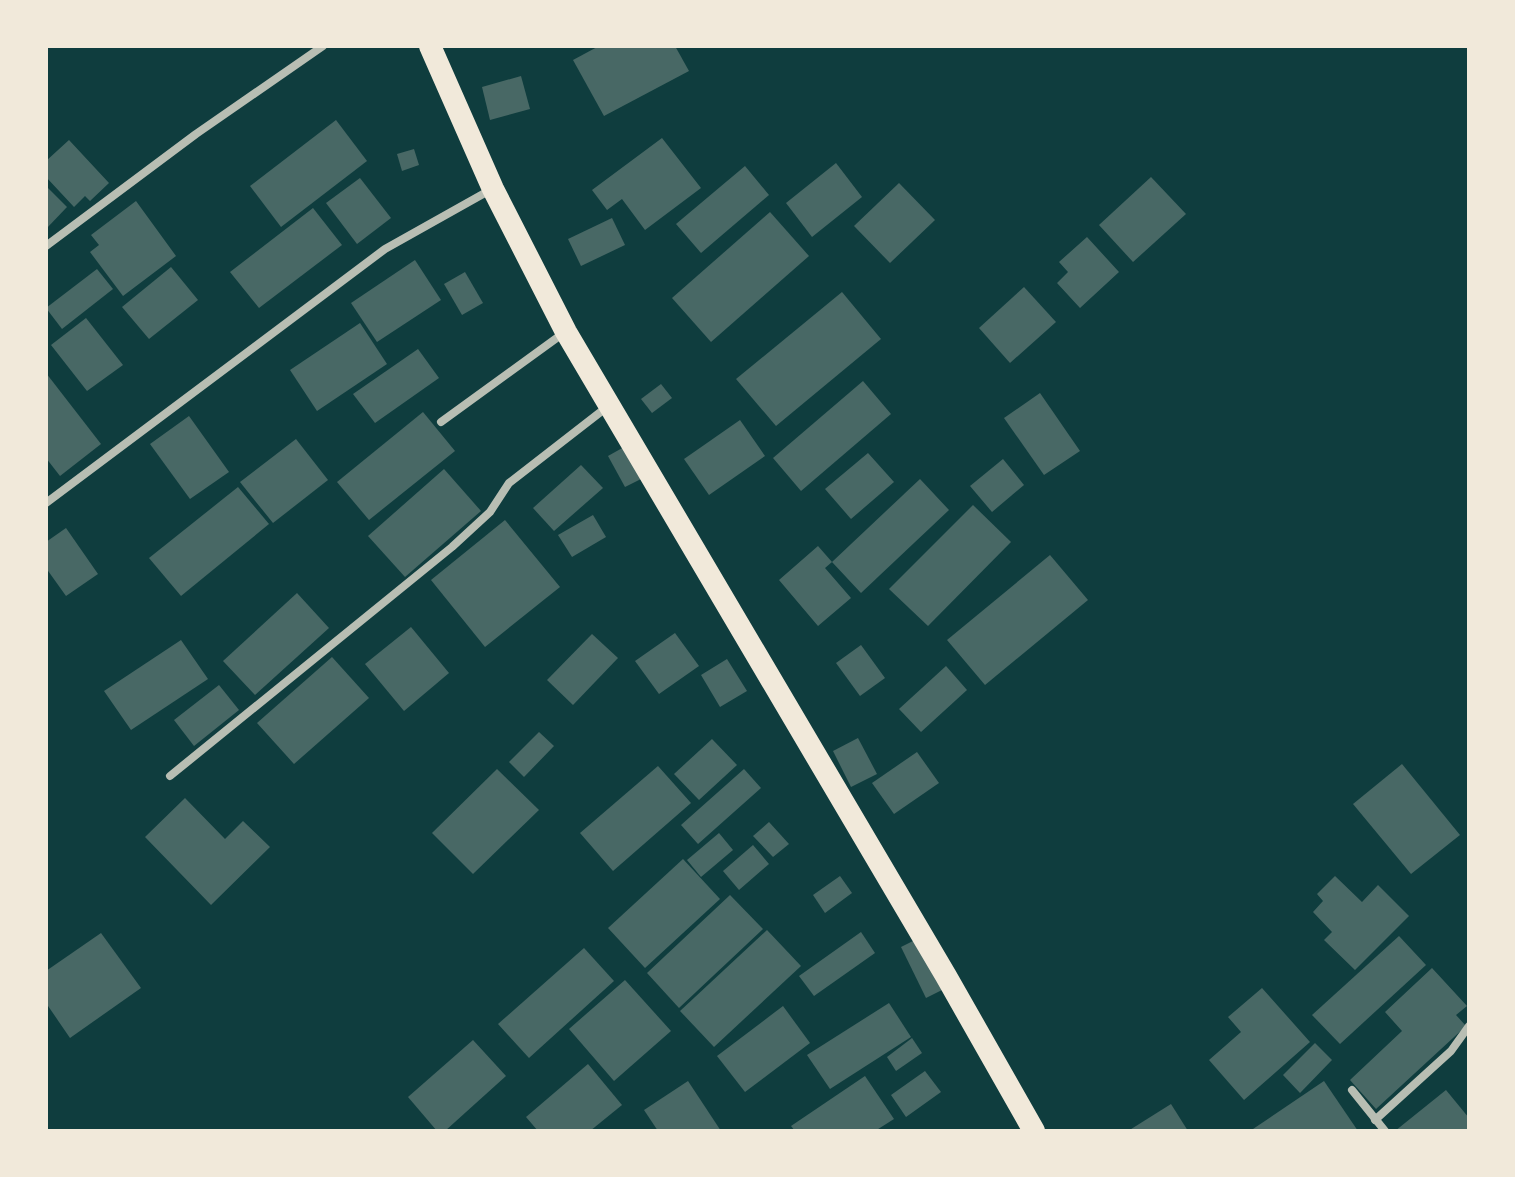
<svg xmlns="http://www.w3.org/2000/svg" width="1515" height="1177" font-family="'Public Sans',sans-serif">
<rect width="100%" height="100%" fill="#0f3d3e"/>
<g fill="#486865">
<path d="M599 46H675L689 71 604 116 573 60Z"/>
<path d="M521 76 530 109 490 120 482 87Z"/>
<path d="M336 120 367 161 281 227 250 186Z"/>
<path d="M662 138 701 188 645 230 622 199 607 210 592 190Z"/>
<path d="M69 140 109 183 90 201 85 196 74 207 46 177V161Z"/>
<path d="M414 149 419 165 402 171 397 154Z"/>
<path d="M836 163 862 197 812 237 786 203Z"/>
<path d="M745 166 769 195 701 253 676 224Z"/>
<path d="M1151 177 1186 214 1133 262 1099 225Z"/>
<path d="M360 178 391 218 357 244 326 203Z"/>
<path d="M899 183 935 220 890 263 854 226Z"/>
<path d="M46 186 67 207 46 229Z"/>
<path d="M136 201 176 256 123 296 90 252 99 245 91 235Z"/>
<path d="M313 208 342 245 259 308 230 272Z"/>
<path d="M770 212 809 256 711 342 672 298Z"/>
<path d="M612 218 625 245 581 266 568 239Z"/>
<path d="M1087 237 1119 272 1080 308 1057 283 1068 272 1059 262Z"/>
<path d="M415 260 441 300 377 342 351 303Z"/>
<path d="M171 267 198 300 149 339 122 307Z"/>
<path d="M97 269 113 289 62 329 46 308Z"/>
<path d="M465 272 483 303 462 315 444 284Z"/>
<path d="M1024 287 1056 322 1010 363 979 328Z"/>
<path d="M842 292 881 339 776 426 736 379Z"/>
<path d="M86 318 123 365 87 391 51 345Z"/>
<path d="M360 323 387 364 317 411 290 370Z"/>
<path d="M418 349 439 378 375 423 353 394Z"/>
<path d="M46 373 101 444 60 476 46 458Z"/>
<path d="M863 381 891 414 801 491 773 458Z"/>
<path d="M661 384 672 398 652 413 641 399Z"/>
<path d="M1040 393 1080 451 1044 475 1004 418Z"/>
<path d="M423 412 455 451 369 520 337 482Z"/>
<path d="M189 416 229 472 190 499 150 444Z"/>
<path d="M740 420 765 456 709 495 684 459Z"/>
<path d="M296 439 328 480 273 523 240 482Z"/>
<path d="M624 447 641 479 625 487 608 456Z"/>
<path d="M868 453 894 482 851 519 825 489Z"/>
<path d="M1003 459 1024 485 992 512 970 486Z"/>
<path d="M581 465 603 488 554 531 533 508Z"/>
<path d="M444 469 481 511 405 577 368 536Z"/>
<path d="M920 479 949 510 861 593 832 562Z"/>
<path d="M238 487 269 524 181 596 149 558Z"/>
<path d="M973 505 1011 542 928 626 889 589Z"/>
<path d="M593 515 606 537 572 557 558 535Z"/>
<path d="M505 520 560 587 485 647 431 580Z"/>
<path d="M66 528 98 574 66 596 46 568V542Z"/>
<path d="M818 546 832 562 825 568 851 598 818 626 779 580Z"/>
<path d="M1050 555 1088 600 985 685 947 640Z"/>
<path d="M297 593 329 628 255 695 223 661Z"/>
<path d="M411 627 449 673 404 711 365 664Z"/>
<path d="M675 633 699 666 659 694 635 661Z"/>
<path d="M592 634 618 658 573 705 547 680Z"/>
<path d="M181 640 208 679 131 730 104 691Z"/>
<path d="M861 645 885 678 860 696 836 663Z"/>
<path d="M332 657 369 698 294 764 257 723Z"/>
<path d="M727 659 747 691 720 707 701 675Z"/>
<path d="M946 666 967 690 921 732 899 709Z"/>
<path d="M219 685 239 710 194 746 174 720Z"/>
<path d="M539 732 554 746 524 777 509 762Z"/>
<path d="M858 738 877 774 851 787 833 751Z"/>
<path d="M712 739 737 765 699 800 674 774Z"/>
<path d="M917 752 939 783 894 814 872 783Z"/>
<path d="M1402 764 1460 835 1411 874 1353 804Z"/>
<path d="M658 766 691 803 613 871 580 833Z"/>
<path d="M497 769 539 810 473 874 432 833Z"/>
<path d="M744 769 761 788 698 844 681 825Z"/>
<path d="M185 798 225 839 243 821 270 847 211 905 145 837Z"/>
<path d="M769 822 789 844 773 857 753 836Z"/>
<path d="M719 833 733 850 701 877 687 860Z"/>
<path d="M753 845 769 864 739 890 723 871Z"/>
<path d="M683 859 720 899 645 968 608 928Z"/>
<path d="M840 876 852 893 825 913 813 895Z"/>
<path d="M1335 876 1362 902 1378 885 1409 916 1355 970 1324 940 1332 932 1313 912 1323 901 1317 894Z"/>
<path d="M730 895 763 929 679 1008 647 973Z"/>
<path d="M767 930 801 966 714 1047 680 1011Z"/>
<path d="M861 932 875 953 814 996 799 976Z"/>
<path d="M101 933 141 988 70 1038 46 1003V971Z"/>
<path d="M1399 936 1426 965 1340 1044 1312 1015Z"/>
<path d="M917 939 942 990 926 998 901 947Z"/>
<path d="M584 948 614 981 529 1058 498 1024Z"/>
<path d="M1432 968 1467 1006 1456 1015 1466 1026 1376 1109 1350 1080 1402 1031 1385 1012Z"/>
<path d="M625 980 671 1031 614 1081 569 1029Z"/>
<path d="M1262 988 1310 1042 1244 1100 1209 1060 1241 1032 1228 1017Z"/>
<path d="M889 1003 911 1037 830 1089 807 1055Z"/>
<path d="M783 1006 810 1043 745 1092 717 1056Z"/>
<path d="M912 1038 922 1053 896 1071 887 1057Z"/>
<path d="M473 1040 506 1076 445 1131H437L408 1097Z"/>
<path d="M1315 1043 1332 1060 1300 1093 1283 1075Z"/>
<path d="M588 1064 622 1105 590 1131H538L526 1117Z"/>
<path d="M925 1071 941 1092 906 1117 891 1095Z"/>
<path d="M865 1076 894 1119 875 1131H795L791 1126Z"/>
<path d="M688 1081 721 1131H658L644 1110Z"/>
<path d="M1324 1081 1358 1131H1250Z"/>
<path d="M1446 1090 1469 1118V1131H1395Z"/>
<path d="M1171 1104 1188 1131H1128Z"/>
</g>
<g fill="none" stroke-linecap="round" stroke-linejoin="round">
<g stroke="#b8beb3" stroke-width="8">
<path d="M46 246 196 134 323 46"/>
<path d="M441 422 565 332"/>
<path d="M46 503 385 249 492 189"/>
<path d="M170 776 452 547 490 512 509 483 607 407"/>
<path d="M1352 1090 1385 1131"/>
<path d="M1375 1120 1451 1051 1469 1026"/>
</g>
<path stroke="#f1e9da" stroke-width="22" d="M430 46 493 189 566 332 946 976 1034 1131"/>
</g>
<rect width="1515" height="1177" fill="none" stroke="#f1e9da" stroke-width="96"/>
</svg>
